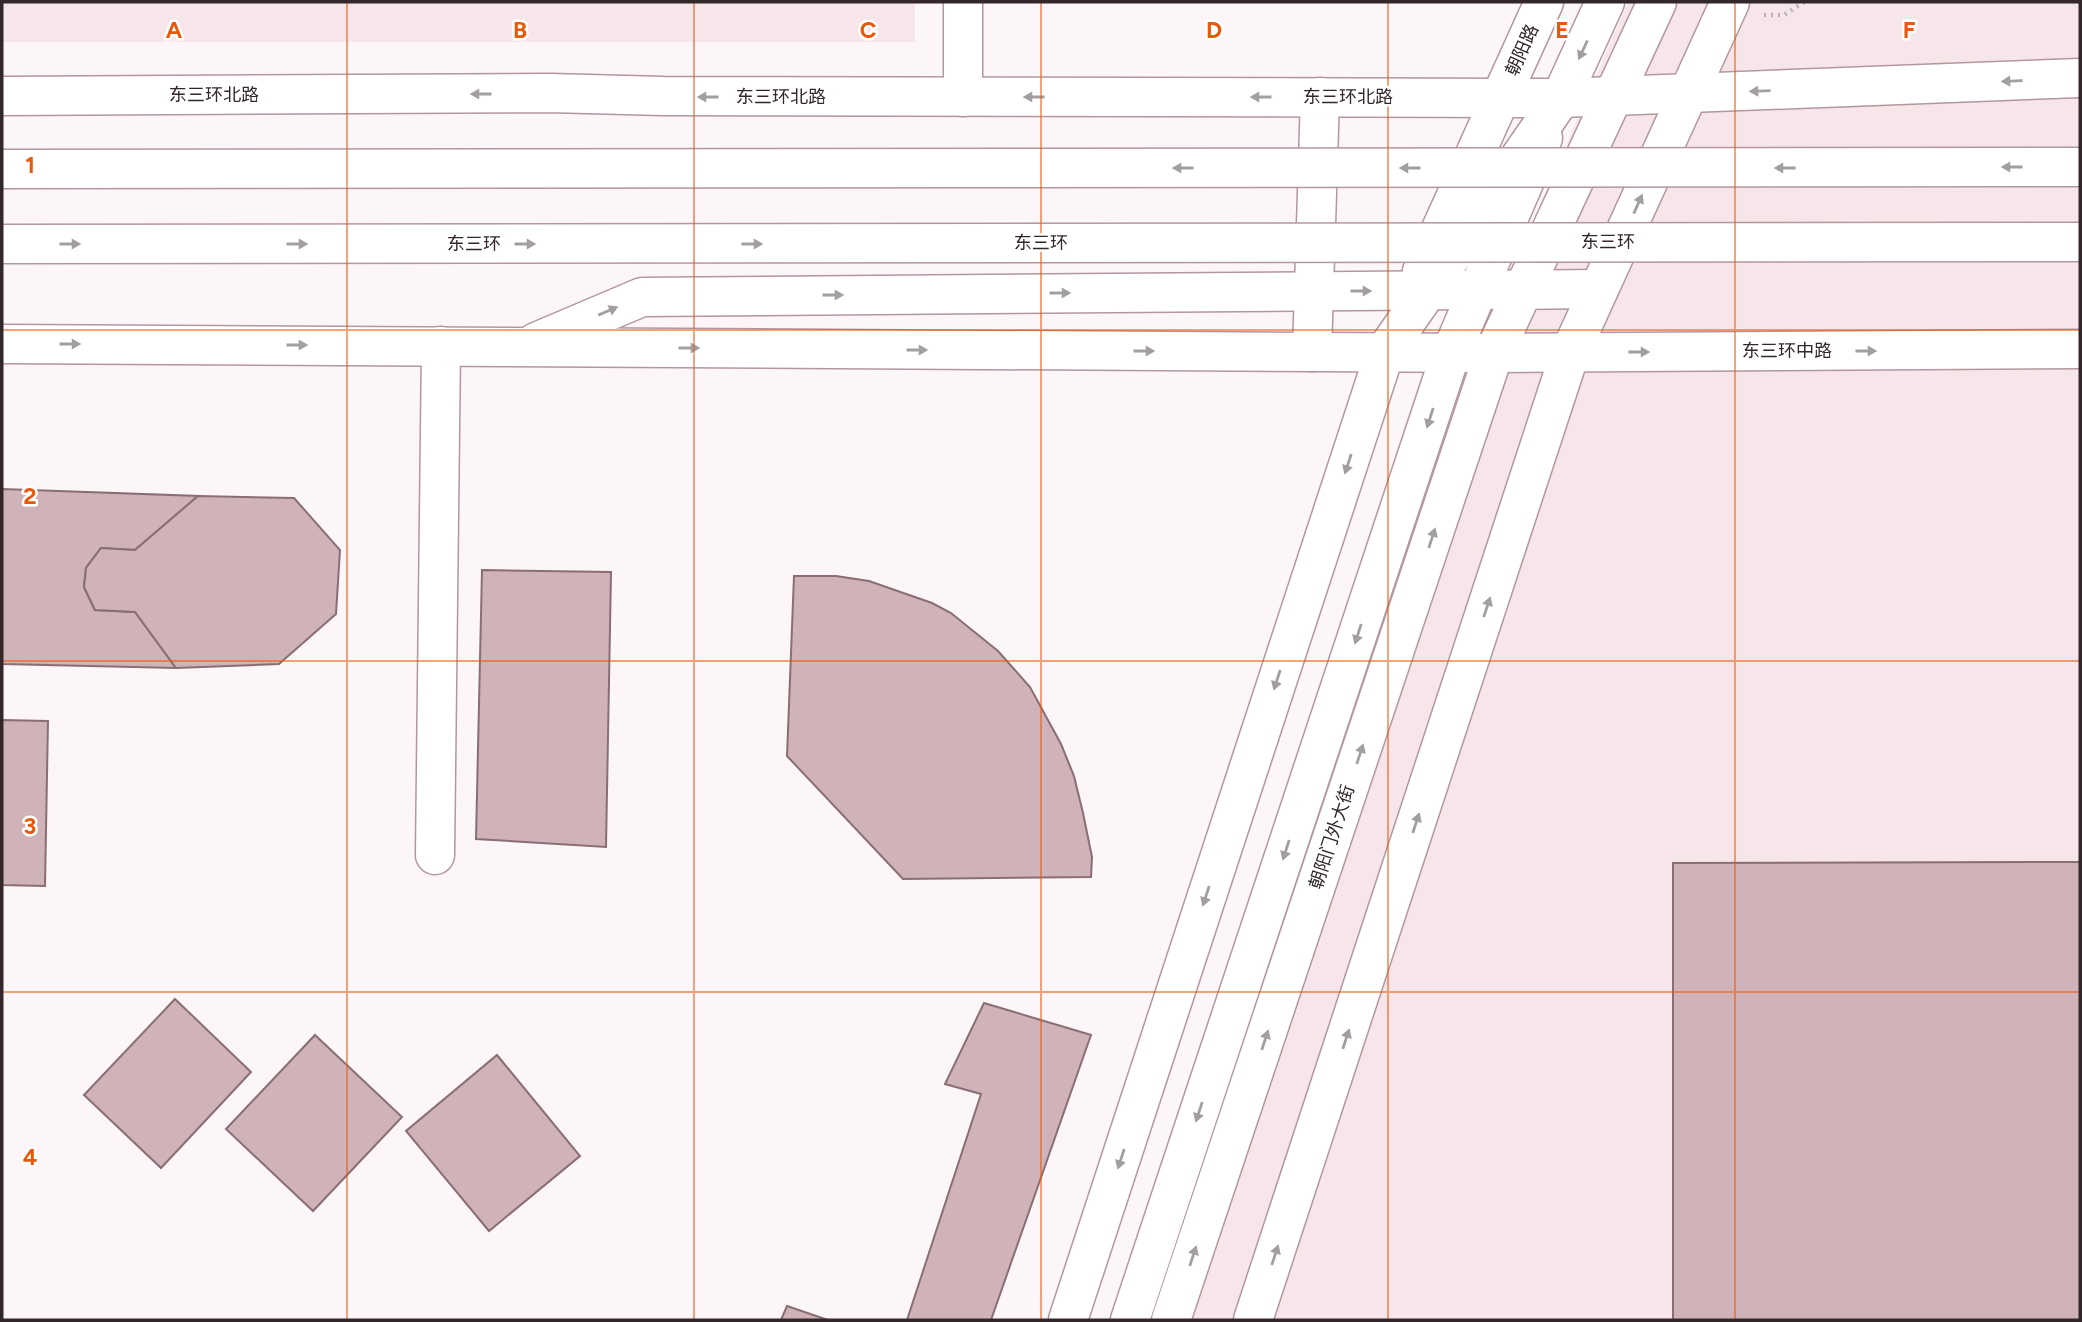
<svg xmlns="http://www.w3.org/2000/svg" width="2082" height="1322" font-family="Figtree,'Noto Sans SC',sans-serif">
<rect width="100%" height="100%" fill="#fdf6f8"/>
<g fill="#f6e6ea">
<rect x="2" y="2" width="913" height="40"/>
<path d="M1628 2H2080V1320H1168L1524 243Z"/>
</g>
<g fill="#d0b2b9" stroke="#896e74" stroke-width="2">
<path d="M2 489 198 496 135 550 101 548 86 568 84 587 95 610 135 612 176 668 2 664Z"/>
<path d="M198 496 294 498 340 550 336 614 279 664 176 668 135 612 95 610 84 587 86 568 101 548 135 550Z"/>
<path d="M482 570 611 572 606 847 476 839Z"/>
<path d="M794 576H836L869 581 932 603 951 613 998 651 1030 687 1061 744 1074 776 1083 813 1092 857 1091 877 903 879 787 756Z"/>
<path d="M2 720 48 721 45 886 2 885Z"/>
<path d="M2080 862V1320H1673V863Z"/>
<path d="M175 999 251 1072 161 1168 84 1095Z"/>
<path d="M984 1003 1091 1035 991 1320H907L981 1094 945 1084Z"/>
<path d="M315 1035 402 1117 313 1211 226 1129Z"/>
<path d="M497 1055 580 1156 489 1231 406 1131Z"/>
<path d="M787 1306 828 1320H781Z"/>
</g>
<g fill="none" stroke-linecap="round" stroke-linejoin="round">
<defs>
<g id="minor">
<path d="M963 2V97"/>
<path d="M2 96 550 93 663 96 1561 98 2080 78"/>
<path d="M1422 271 1544 2"/>
<path d="M536 342 642 297 1599 289"/>
<path d="M2 344 1494 353 2080 349"/>
<path d="M1312 352 1320 97"/>
<path d="M435 855 441 346"/>
<path d="M1130 1320 1451 353 1543 138"/>
<path d="M1253 1320 1570 353 1730 2"/>
</g>
<g id="highway">
<path d="M1068 1320 1385 352 1561 98 1605 2"/>
<path d="M1171 1320 1494 353 1657 2"/>
</g>
</defs>
<use href="#minor" stroke="#b3979d" stroke-width="41"/>
<use href="#highway" stroke="#b3979d" stroke-width="41"/>
<path stroke="#bab1b4" stroke-width="4.5" stroke-dasharray="2 5" stroke-linecap="butt" d="M1764 15H1784L1804 2"/>
<use href="#minor" stroke="#fff" stroke-width="38"/>
<use href="#highway" stroke="#fff" stroke-width="38"/>
<defs>
<g id="highway-bridge">
<path d="M2 169 2080 167"/>
<path d="M2 244 2080 242"/>
</g>
</defs>
<use href="#highway-bridge" stroke="#b3979d" stroke-width="41" stroke-linecap="butt"/>
<use href="#highway-bridge" stroke="#fff" stroke-width="38"/>
</g>
<defs><path id="oneway-solid" d="M-6-.8H1V-3.2L6.5 0L1 3.2V.8H-6Z" transform="scale(1.75)"/></defs>
<g fill="#a39e9f">
<use href="#oneway-solid" transform="translate(1583 50) rotate(115)"/>
<use href="#oneway-solid" transform="translate(2012 81) rotate(178)"/>
<use href="#oneway-solid" transform="translate(1760 91) rotate(178)"/>
<use href="#oneway-solid" transform="translate(481 94) rotate(180)"/>
<use href="#oneway-solid" transform="translate(708 97) rotate(-180)"/>
<use href="#oneway-solid" transform="translate(1034 97) rotate(180)"/>
<use href="#oneway-solid" transform="translate(1261 97) rotate(180)"/>
<use href="#oneway-solid" transform="translate(2012 167) rotate(180)"/>
<use href="#oneway-solid" transform="translate(1183 168) rotate(180)"/>
<use href="#oneway-solid" transform="translate(1410 168) rotate(180)"/>
<use href="#oneway-solid" transform="translate(1785 168) rotate(180)"/>
<use href="#oneway-solid" transform="translate(1638 204) rotate(-66)"/>
<use href="#oneway-solid" transform="translate(70 244)"/>
<use href="#oneway-solid" transform="translate(297 244)"/>
<use href="#oneway-solid" transform="translate(525 244)"/>
<use href="#oneway-solid" transform="translate(752 244)"/>
<use href="#oneway-solid" transform="translate(1361 291)"/>
<use href="#oneway-solid" transform="translate(1060 293)"/>
<use href="#oneway-solid" transform="translate(833 295)"/>
<use href="#oneway-solid" transform="translate(608 311) rotate(-23)"/>
<use href="#oneway-solid" transform="translate(70 344)"/>
<use href="#oneway-solid" transform="translate(297 345)"/>
<use href="#oneway-solid" transform="translate(689 348)"/>
<use href="#oneway-solid" transform="translate(917 350)"/>
<use href="#oneway-solid" transform="translate(1144 351)"/>
<use href="#oneway-solid" transform="translate(1866 351)"/>
<use href="#oneway-solid" transform="translate(1639 352)"/>
<use href="#oneway-solid" transform="translate(1430 418) rotate(108)"/>
<use href="#oneway-solid" transform="translate(1348 464) rotate(108)"/>
<use href="#oneway-solid" transform="translate(1432 538) rotate(-72)"/>
<use href="#oneway-solid" transform="translate(1487 607) rotate(-72)"/>
<use href="#oneway-solid" transform="translate(1358 634) rotate(108)"/>
<use href="#oneway-solid" transform="translate(1277 680) rotate(108)"/>
<use href="#oneway-solid" transform="translate(1360 754) rotate(-72)"/>
<use href="#oneway-solid" transform="translate(1416 823) rotate(-72)"/>
<use href="#oneway-solid" transform="translate(1286 850) rotate(108)"/>
<use href="#oneway-solid" transform="translate(1206 896) rotate(108)"/>
<use href="#oneway-solid" transform="translate(1346 1039) rotate(-72)"/>
<use href="#oneway-solid" transform="translate(1265 1040) rotate(-72)"/>
<use href="#oneway-solid" transform="translate(1199 1112) rotate(108)"/>
<use href="#oneway-solid" transform="translate(1121 1159) rotate(108)"/>
<use href="#oneway-solid" transform="translate(1275 1255) rotate(-72)"/>
<use href="#oneway-solid" transform="translate(1193 1256) rotate(-72)"/>
</g>
<path fill="none" stroke="#e8590c" stroke-width="2" stroke-opacity="0.55" d="M347 2V1320M694 2V1320M1041 2V1320M1388 2V1320M1735 2V1320M2 330H2080M2 661H2080M2 992H2080"/>
<g text-anchor="middle" dominant-baseline="central" stroke-width="5" stroke-linejoin="round" paint-order="stroke">
<g font-size="18" fill="#33272a" stroke="#fff">
<text transform="translate(1522 50) rotate(-66)">朝阳路</text>
<text x="214" y="95">东三环北路</text>
<text x="781" y="97">东三环北路</text>
<text x="1348" y="97">东三环北路</text>
<text x="1608" y="242">东三环</text>
<text x="1041" y="243">东三环</text>
<text x="474" y="244">东三环</text>
<text x="1787" y="351">东三环中路</text>
<text transform="translate(1332 837) rotate(-72)">朝阳门外大街</text>
</g>
</g>
<g font-size="23" text-anchor="middle" font-weight="bold" fill="#e8590c" stroke="#fff" stroke-width="5" stroke-linejoin="round" paint-order="stroke">
<text x="174" y="38">A</text>
<text x="520" y="38">B</text>
<text x="868" y="38">C</text>
<text x="1214" y="38">D</text>
<text x="1562" y="38">E</text>
<text x="1909" y="38">F</text>
<text x="30" y="173">1</text>
<text x="30" y="504">2</text>
<text x="30" y="834">3</text>
<text x="30" y="1165">4</text>
</g>
<rect width="2082" height="1322" fill="none" stroke="#33272a" stroke-width="7"/>
</svg>
